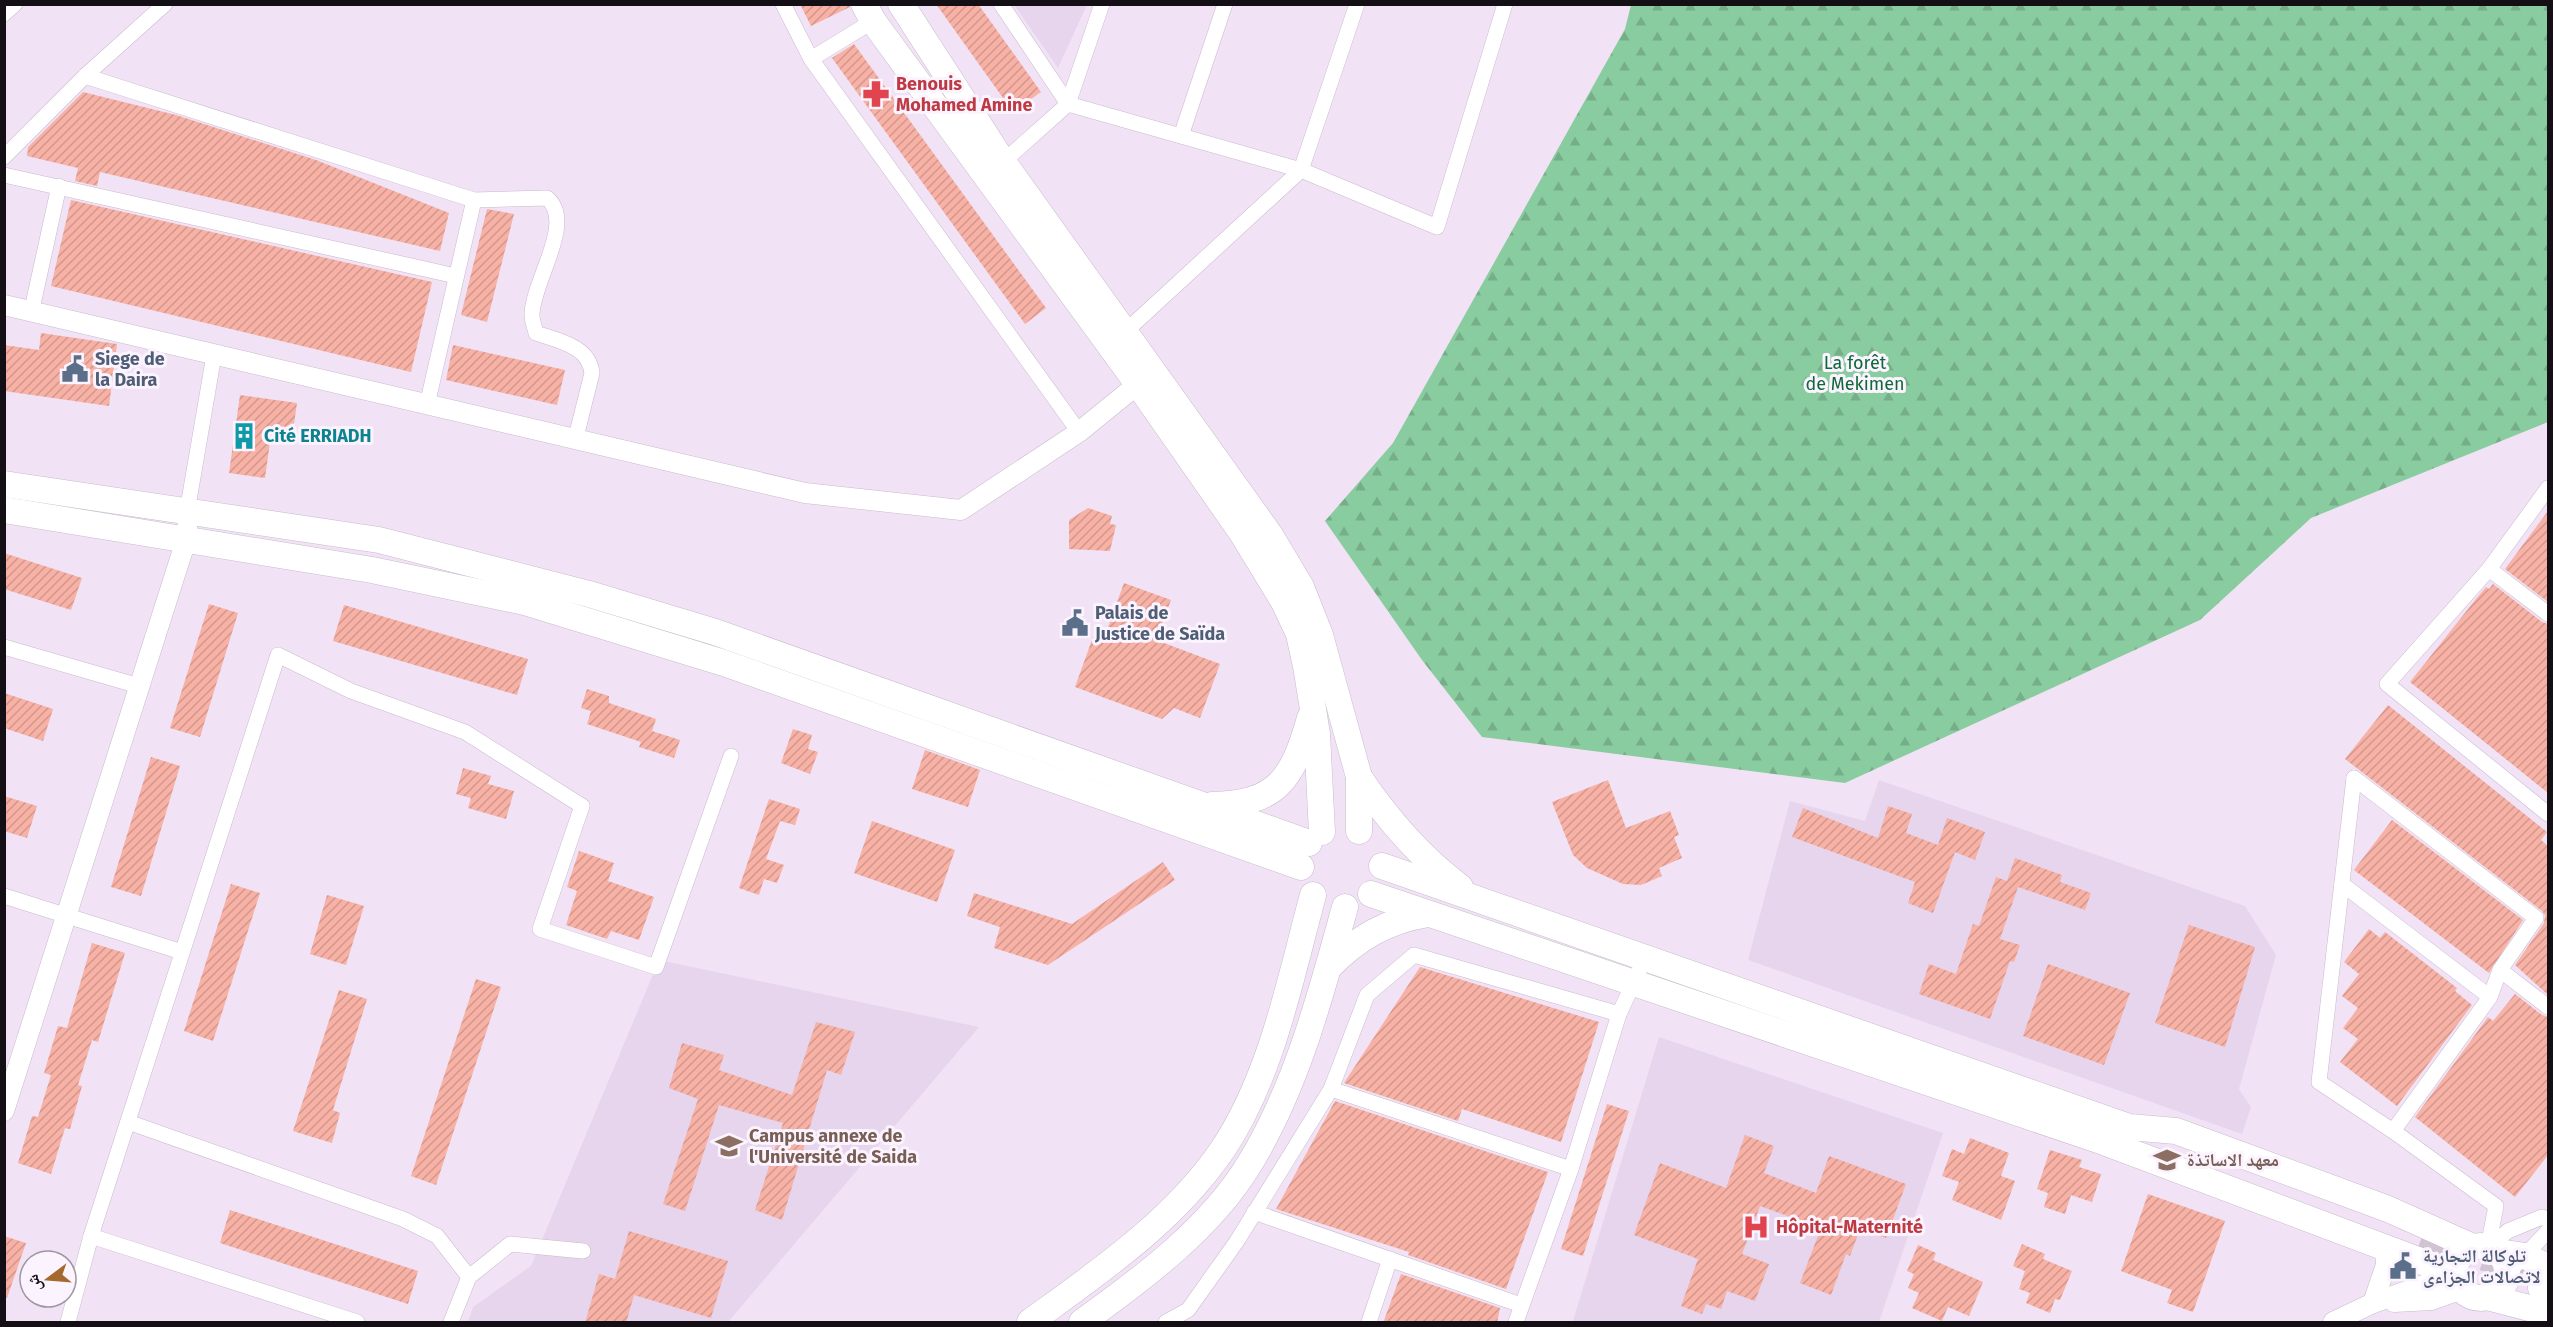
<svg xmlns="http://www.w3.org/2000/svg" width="2553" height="1327" font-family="'Fira Sans','Noto Naskh Arabic',sans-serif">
<defs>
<pattern id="forest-firs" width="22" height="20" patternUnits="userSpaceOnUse" patternTransform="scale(1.5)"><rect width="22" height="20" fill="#89cc9f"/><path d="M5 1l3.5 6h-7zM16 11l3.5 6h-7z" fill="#75ae88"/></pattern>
<pattern id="building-hatch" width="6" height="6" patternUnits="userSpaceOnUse" patternTransform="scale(1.5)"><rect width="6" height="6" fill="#f7b1a5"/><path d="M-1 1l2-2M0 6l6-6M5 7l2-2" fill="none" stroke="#d3978d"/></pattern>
</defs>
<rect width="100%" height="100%" fill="#f1e3f5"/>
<g fill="#e7d5ed">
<path d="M1014 5H1087L1058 68Z"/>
<path d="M1879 780 2245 906 2276 955 2239 1089 2251 1107 2242 1134 1748 960 1790 801 1865 821Z"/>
<path d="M659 960 979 1027 728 1322H468L473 1307 531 1266Z"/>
<path d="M1659 1037 1943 1133 1879 1322 1573 1321Z"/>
</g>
<path fill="url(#forest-firs)" d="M1631 5H2548V422L2311 518 2200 620 1845 783 1482 737 1422 660 1325 521 1393 443 1625 29Z"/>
<g fill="url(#building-hatch)">
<path d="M800 4H849L850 7 811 26Z"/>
<path d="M936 4H978L1041 92 1013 112Z"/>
<path d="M854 44 1046 308 1025 324 832 58Z"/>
<path d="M83 92 176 115 316 160 449 213 440 251 100 172 97 186 75 181 78 168 27 156 28 147Z"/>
<path d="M71 200 432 282 411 372 51 286Z"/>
<path d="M487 209 514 214 487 322 461 315Z"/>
<path d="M41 333 117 344 109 406 4 391V345L39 350Z"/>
<path d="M453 345 565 370 557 405 446 380Z"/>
<path d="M240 395 297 403 293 431 272 428 265 478 229 473Z"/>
<path d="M1088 508 1112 516 1110 524 1116 525 1110 551 1069 549V520Z"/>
<path d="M2548 511V602L2505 569Z"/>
<path d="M4 553 82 578 71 610 4 589Z"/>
<path d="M1124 583 1171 600 1156 640 1220 664 1200 718 1174 708 1162 719 1075 687 1093 637 1103 641Z"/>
<path d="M2493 584 2542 622 2548 624V793L2410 682 2476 599 2486 587 2489 589Z"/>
<path d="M209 604 238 613 200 737 170 728Z"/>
<path d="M344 605 528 659 517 695 333 641Z"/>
<path d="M587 689 609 696V703L656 719 652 731 680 740 674 758 639 747 641 742 587 724 591 711 581 708Z"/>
<path d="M4 693 53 709 43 741 4 728Z"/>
<path d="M2388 705 2547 832 2541 840 2548 846V995L2515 965 2544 923 2545 915 2542 911 2345 759Z"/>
<path d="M793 729 812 735 808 749 818 752 810 774 781 763Z"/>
<path d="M925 750 980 770 968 807 912 789Z"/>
<path d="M151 757 180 766 141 896 111 887Z"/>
<path d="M463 768 491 776 488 784 514 791 506 819 468 808 471 798 456 794Z"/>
<path d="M1608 780 1626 828 1670 811 1679 835 1674 837 1682 858 1659 868 1662 876 1641 885 1623 884 1587 868 1573 855 1552 802Z"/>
<path d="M4 796 37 806 27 838 4 831Z"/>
<path d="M769 799 800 809 795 825 780 821 766 859 784 865 777 883 764 879 759 895 739 888Z"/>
<path d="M1888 806 1912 814 1906 833 1938 845 1947 818 1985 832 1975 860 1955 852 1933 913 1908 903 1915 882 1792 837 1803 808 1878 838Z"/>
<path d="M2392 820 2523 920 2489 973 2354 870Z"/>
<path d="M872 821 955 850 937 902 854 873Z"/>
<path d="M579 851 614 863 608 881 654 897 639 940 611 931 607 939 566 925 577 891 567 887Z"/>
<path d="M2015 858 2062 875 2060 882 2091 893 2085 910 2018 887 2000 939 2020 945 2014 962 2010 961 1990 1019 1919 994 1929 964 1956 974 1973 924 1979 926 1996 877 2007 881Z"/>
<path d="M1163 862 1175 880 1048 965 994 948 1000 927 967 916 974 893 1072 924Z"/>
<path d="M231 884 260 893 213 1041 184 1031Z"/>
<path d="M327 895 364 906 346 965 310 954Z"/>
<path d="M2189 925 2255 947 2225 1047 2155 1023Z"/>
<path d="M2369 929 2380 938 2385 932 2457 988 2455 991 2472 1005 2397 1106 2340 1062 2358 1039 2343 1028 2358 1008 2342 996 2359 974 2344 962Z"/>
<path d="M92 943 125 953 98 1042 92 1040 78 1085 82 1086 70 1129 65 1128 51 1174 18 1163 32 1116 38 1117 51 1075 44 1073 58 1026 67 1028Z"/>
<path d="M2048 964 2130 993 2104 1065 2023 1036Z"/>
<path d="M1420 967 1599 1022 1561 1142 1462 1109 1458 1121 1344 1083Z"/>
<path d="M476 979 501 987 436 1185 411 1176Z"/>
<path d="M339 990 367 999 333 1110 340 1113 332 1143 293 1131Z"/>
<path d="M2515 994 2542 1015 2548 1017V1155L2515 1197 2415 1117 2488 1017 2493 1021Z"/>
<path d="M816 1022 855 1032 841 1075 827 1070 782 1220 755 1210 783 1123 719 1105 685 1211 663 1204 698 1099 669 1088 682 1043 724 1055 719 1070 792 1095Z"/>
<path d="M1335 1101 1548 1172 1506 1289 1408 1255 1409 1252 1276 1209Z"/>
<path d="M1607 1104 1629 1111 1583 1256 1561 1249Z"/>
<path d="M1745 1135 1774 1146 1764 1173 1816 1193 1829 1156 1906 1184 1886 1238 1860 1229 1850 1256 1846 1254 1831 1295 1800 1283 1821 1228 1760 1206 1742 1254 1769 1264 1755 1301 1727 1291 1721 1309 1706 1304 1702 1314 1681 1306 1698 1259 1634 1235 1660 1163 1726 1188Z"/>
<path d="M1970 1138 2009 1153 2001 1176 2015 1181 2001 1220 1952 1200 1959 1182 1942 1176 1952 1149 1964 1154Z"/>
<path d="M2050 1150 2082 1160 2079 1167 2101 1174 2092 1202 2071 1195 2065 1214 2044 1207 2048 1193 2037 1189Z"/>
<path d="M2148 1194 2225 1221 2193 1312 2167 1303 2172 1290 2121 1271Z"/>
<path d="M230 1210 418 1271 408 1304 220 1243Z"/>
<path d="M629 1231 728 1261 711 1318 634 1295 626 1323H585L599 1274 615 1279Z"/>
<path d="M4 1236 26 1243 7 1298 4 1297Z"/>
<path d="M2022 1244 2045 1254 2043 1259 2072 1271 2060 1300 2055 1299 2050 1313 2026 1303 2030 1293 2019 1289 2025 1271 2013 1266Z"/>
<path d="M1918 1245 1936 1253 1933 1260 1983 1282 1969 1316 1948 1307 1942 1321 1912 1308 1919 1293 1908 1288 1914 1274 1907 1271Z"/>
<path d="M1401 1274 1500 1308 1497 1323H1383Z"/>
</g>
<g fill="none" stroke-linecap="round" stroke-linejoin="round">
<g stroke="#d0c3d3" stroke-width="26" stroke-dasharray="26 13" stroke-linecap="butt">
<path d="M2419 1245 2461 1260"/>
<path d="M2447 1245 2546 1279"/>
</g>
<defs>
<g id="minor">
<path d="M783 4 811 59 1079 432"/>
<path d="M1001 4 1068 104 1301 170 1437 227 1505 4"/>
<path d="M4 14 15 4"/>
<path d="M811 59 873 21"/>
<path d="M85 76 474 200 547 198C576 222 532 282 532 315 532 321 535 328 536 333 559 341 589 346 592 373L575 441"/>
<path d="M1181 136 1225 4"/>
<path d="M4 157 85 76 165 4"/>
<path d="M1003 162 1068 104 1102 4"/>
<path d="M4 175 456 276"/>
<path d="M32 309 59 186"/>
<path d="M1126 331 1301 170 1357 4"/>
<path d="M427 405 474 200"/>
<path d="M2548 488 2489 569 2387 684 2548 814"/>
<path d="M187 512 214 355"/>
<path d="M2489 569 2548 614"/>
<path d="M4 647 139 686"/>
<path d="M2354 778 2319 1082 2393 1131 2496 1206 2488 1247"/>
<path d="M2354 778 2536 918 2500 970 2490 997 2393 1131"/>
<path d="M2342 884 2490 997"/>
<path d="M4 896 182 952"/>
<path d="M2500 970 2548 1007"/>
<path d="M1331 1089 1571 1169"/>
<path d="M128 1122 403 1219 437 1236 469 1277"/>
<path d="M1254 1212 1521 1305"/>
<path d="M91 1236 357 1322"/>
<path d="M2488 1247 2508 1231 2542 1217 2548 1220"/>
<path d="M2507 1274 2548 1231"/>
<path d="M68 1322 91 1236 278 655 351 691 465 732 582 806 540 929 656 967 731 756"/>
<path d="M451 1322 469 1277 510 1244 583 1251"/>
<path d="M1166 1322 1188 1310 1237 1241 1331 1089 1367 995 1414 955 1619 1014"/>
<path d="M1369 1322 1390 1259"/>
<path d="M1516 1322 1571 1169 1619 1014 1645 958"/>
</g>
<g id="tertiary">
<path d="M4 305 805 493 961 510 1079 432 1138 384"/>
<path d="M4 1111 187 537V527"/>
<path d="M2394 1302 2431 1300 2462 1289"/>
<path d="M2373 1303 2386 1265 2385 1248"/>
<path d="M2333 1322 2373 1303 2455 1274"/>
</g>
<g id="primary">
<path d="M864 4 873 21 1138 384 1242 533 1284 602 1299 634 1306 666 1317 734 1322 832"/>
<path d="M901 4 1003 162 1270 535 1301 587 1320 635 1359 777V831"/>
<path d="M4 484 379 540 589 594 715 632 1309 843"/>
<path d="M4 510 372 570 525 602 724 663 1301 867"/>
<path d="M1359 777C1387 819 1419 856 1460 887"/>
<path d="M1212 805C1278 804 1293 778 1310 718"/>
<path d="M1382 866 2129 1127 2176 1131 2388 1209 2473 1247"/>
<path d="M1371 894 2104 1142 2455 1274"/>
<path d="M1328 968C1357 938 1386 921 1428 914"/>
<circle cx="2481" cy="1272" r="26"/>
<path d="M2499 1252 2525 1256 2548 1267"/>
<path d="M2541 1288 2548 1290"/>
<path d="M2487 1297 2548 1313"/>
<path d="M1030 1322C1099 1272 1174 1221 1223 1149 1272 1075 1290 980 1313 895"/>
<path d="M1082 1322C1142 1279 1211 1228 1250 1163 1297 1086 1321 994 1345 907"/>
</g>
</defs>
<use href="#minor" stroke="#c8bbcc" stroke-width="16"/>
<use href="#tertiary" stroke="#c8bbcc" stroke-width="21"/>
<use href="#primary" stroke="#c8bbcc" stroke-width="27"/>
<use href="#minor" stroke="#fff" stroke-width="15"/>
<use href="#tertiary" stroke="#fff" stroke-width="20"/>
<use href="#primary" stroke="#fff" stroke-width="26"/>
</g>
<defs>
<symbol id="pharmacy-bare" viewBox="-9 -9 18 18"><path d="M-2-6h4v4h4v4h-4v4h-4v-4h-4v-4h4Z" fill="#e0444e" stroke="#fbf3fe" stroke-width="2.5" paint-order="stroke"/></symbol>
<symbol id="civic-bare" viewBox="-9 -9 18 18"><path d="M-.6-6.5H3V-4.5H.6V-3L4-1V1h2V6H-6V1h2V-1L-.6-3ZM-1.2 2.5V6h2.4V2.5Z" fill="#5c6f8a" stroke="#fbf3fe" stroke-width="2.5" paint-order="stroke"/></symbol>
<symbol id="building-bare" viewBox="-9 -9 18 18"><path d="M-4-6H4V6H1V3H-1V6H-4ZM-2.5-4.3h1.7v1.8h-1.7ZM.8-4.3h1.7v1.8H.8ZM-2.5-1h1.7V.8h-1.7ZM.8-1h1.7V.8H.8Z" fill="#0f9aa8" stroke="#fbf3fe" stroke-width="2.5" paint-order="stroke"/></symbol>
<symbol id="university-bare" viewBox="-9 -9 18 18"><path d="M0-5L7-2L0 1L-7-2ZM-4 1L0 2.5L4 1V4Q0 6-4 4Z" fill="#8d6e63" stroke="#fbf3fe" stroke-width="2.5" paint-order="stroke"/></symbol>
<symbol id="hospital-bare" viewBox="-9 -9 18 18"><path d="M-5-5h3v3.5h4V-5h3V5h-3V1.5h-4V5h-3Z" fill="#e0444e" stroke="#fbf3fe" stroke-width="2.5" paint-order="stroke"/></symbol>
</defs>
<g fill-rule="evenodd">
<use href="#pharmacy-bare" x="857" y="75" width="38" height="38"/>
<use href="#civic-bare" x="56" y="350" width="38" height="38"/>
<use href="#building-bare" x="225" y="417" width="38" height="38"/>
<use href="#civic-bare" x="1056" y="604" width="38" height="38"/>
<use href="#university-bare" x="710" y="1127" width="38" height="38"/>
<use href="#university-bare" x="2148" y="1141" width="38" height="38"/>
<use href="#hospital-bare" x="1737" y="1208" width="38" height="38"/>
<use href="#civic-bare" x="2384" y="1247" width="38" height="38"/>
</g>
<g text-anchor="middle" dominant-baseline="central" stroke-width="6" stroke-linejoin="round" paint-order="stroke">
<g font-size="18" font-weight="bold" fill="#be3a42" stroke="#fbf3fe" text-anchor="start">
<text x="896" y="84">Benouis<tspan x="896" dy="21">Mohamed Amine</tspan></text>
<text x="1776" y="1227">Hôpital-Maternité</text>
</g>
<g font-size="18" font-weight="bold" fill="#4e5e75" stroke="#fbf3fe" text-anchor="start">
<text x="95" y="359">Siege de<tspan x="95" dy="21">la Daira</tspan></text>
<text x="1095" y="613">Palais de<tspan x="1095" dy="21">Justice de Saïda</tspan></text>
<text x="2423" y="1256">تلوكالة التجارية<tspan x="2423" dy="21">لاتصالات الجزاءى</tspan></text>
</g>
<g font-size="18" fill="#0e683a" stroke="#fbf3fe">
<text x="1855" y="363">La forêt<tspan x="1855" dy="21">de Mekimen</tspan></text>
</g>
<g font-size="18" font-weight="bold" fill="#0d838f" stroke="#fbf3fe" text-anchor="start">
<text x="264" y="436">Cité ERRIADH</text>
</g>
<g font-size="18" font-weight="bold" fill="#785e54" stroke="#fbf3fe" text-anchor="start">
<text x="749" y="1136">Campus annexe de<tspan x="749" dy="21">l'Université de Saida</tspan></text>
<text x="2187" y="1160">معهد الاساتذة</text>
</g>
</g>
<rect width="2553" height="1327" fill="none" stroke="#140f15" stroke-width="12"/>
<g transform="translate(48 1279) rotate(254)"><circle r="28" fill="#fbf3fe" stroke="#9f98a1" stroke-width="1.5"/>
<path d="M0-4.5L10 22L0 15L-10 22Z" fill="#a6692d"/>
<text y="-9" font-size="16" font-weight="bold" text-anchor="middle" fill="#140f15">ش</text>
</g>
</svg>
